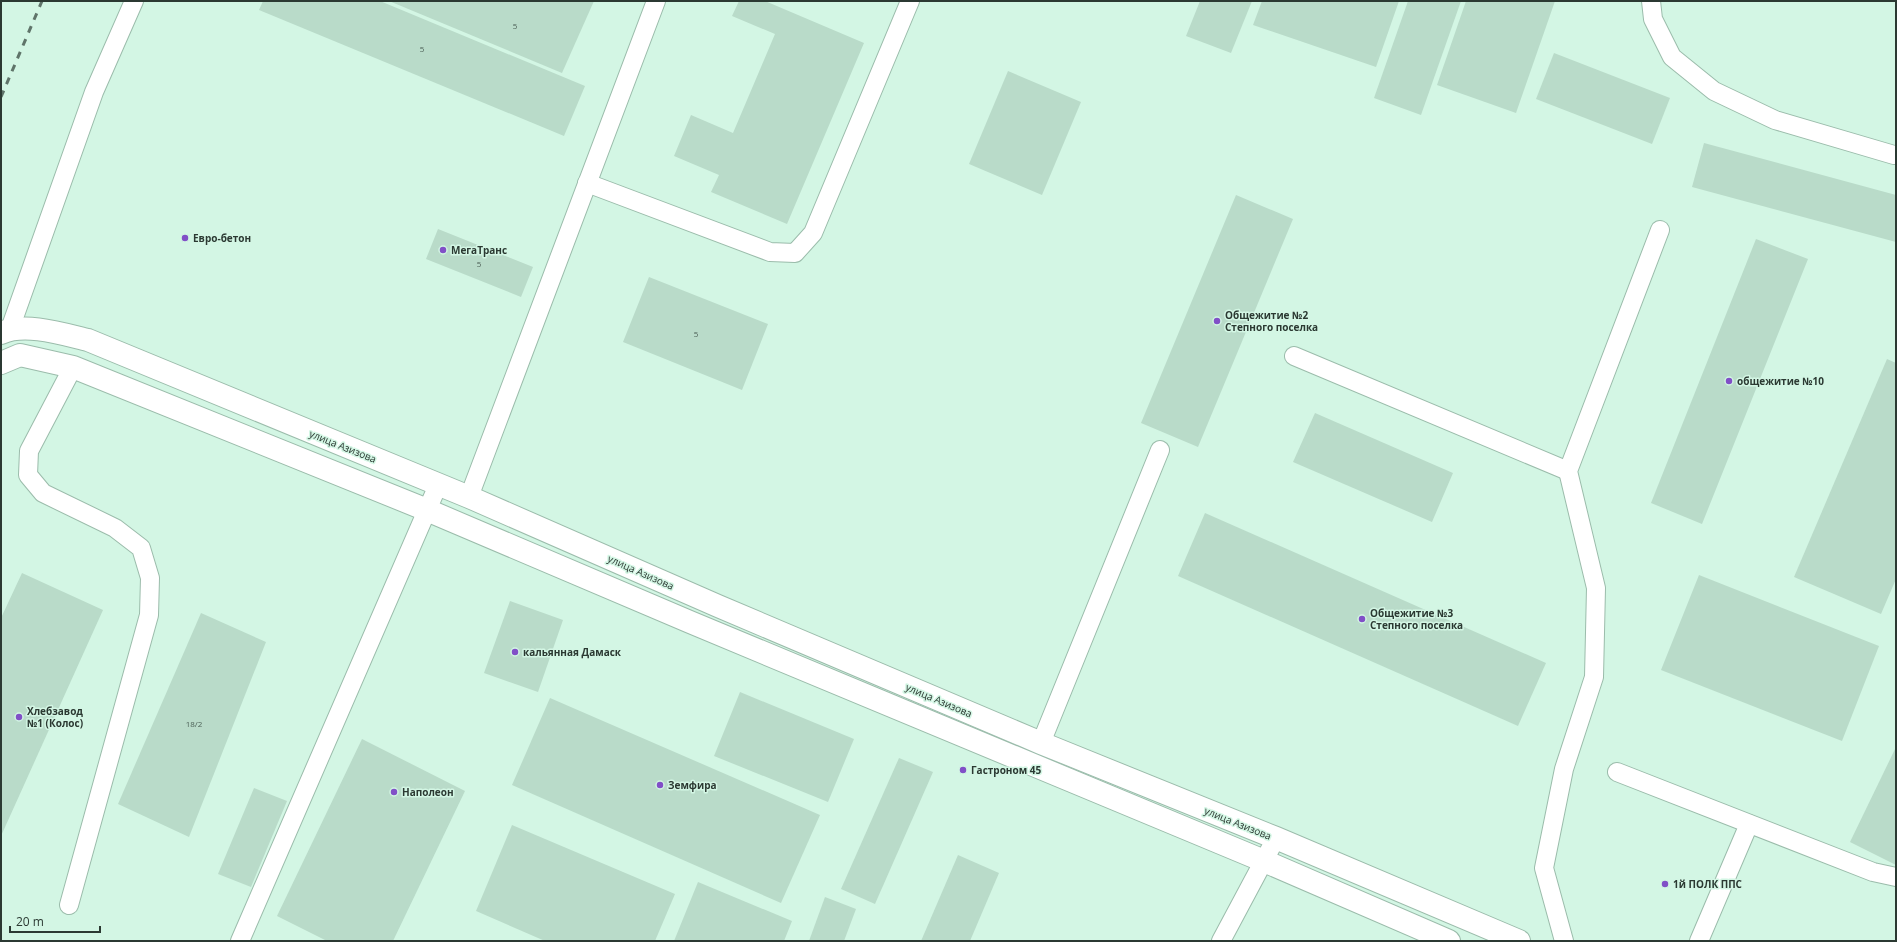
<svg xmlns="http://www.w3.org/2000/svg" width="1897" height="942" font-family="'Open Sans',sans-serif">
<rect width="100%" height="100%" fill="#d3f6e4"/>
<g fill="#b9dbc9">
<path d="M263 1H380L585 86 564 136 259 10Z"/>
<path d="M389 1H594L562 73Z"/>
<path d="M739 1H765L864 43 787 224 711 192 719 175 674 156 691 115 733 133 775 34 732 16Z"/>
<path d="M1200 1H1252L1231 53 1186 36Z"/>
<path d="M1262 1H1399L1376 67 1253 25Z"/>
<path d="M1408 1H1461L1421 115 1374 98Z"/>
<path d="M1466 1H1555L1516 113 1437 85Z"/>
<path d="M1554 53 1670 98 1652 144 1536 99Z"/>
<path d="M1008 71 1081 102 1042 195 969 164Z"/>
<path d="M1704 143 1896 195V242L1692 187Z"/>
<path d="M1236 195 1293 219 1198 447 1141 423Z"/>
<path d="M438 229 533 267 521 297 426 259Z"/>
<path d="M1756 239 1808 259 1702 524 1651 503Z"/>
<path d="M649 277 768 324 742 390 623 342Z"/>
<path d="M1887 359 1896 363V579L1881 614 1794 577Z"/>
<path d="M1315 413 1453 473 1432 522 1293 462Z"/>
<path d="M1205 513 1546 663 1518 726 1178 576Z"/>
<path d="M22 573 103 610 1 836V618Z"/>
<path d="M1699 575 1879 646 1842 741 1661 670Z"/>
<path d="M510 601 563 620 538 692 484 673Z"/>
<path d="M201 613 266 642 189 837 118 804Z"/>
<path d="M740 692 854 739 828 802 714 756Z"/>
<path d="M550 698 820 815 781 903 512 785Z"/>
<path d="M362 739 465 791 393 941H327L277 916Z"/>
<path d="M1896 747V865L1850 842Z"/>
<path d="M899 758 933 772 875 904 841 889Z"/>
<path d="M254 788 287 801 251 887 218 874Z"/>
<path d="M512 825 675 894 655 941H545L476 911Z"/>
<path d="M958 855 999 873 970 941H921Z"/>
<path d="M698 882 792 921 784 941H674Z"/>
<path d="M825 897 856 909 844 941H809Z"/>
</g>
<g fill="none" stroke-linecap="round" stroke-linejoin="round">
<defs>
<g id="lane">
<path d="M1651 1 1653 19 1672 57 1714 91 1775 120 1894 155"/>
<path d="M587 183 770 252 795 253 813 233 910 1"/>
<path d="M10 329 94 92 134 1"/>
<path d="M1294 356 1568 471"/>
<path d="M469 497 656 1"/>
<path d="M1041 743 1160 450"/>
<path d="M1617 772 1873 872 1896 877"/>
<path d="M69 905 149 615 150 578 141 548 115 528 43 493 28 475 29 451 73 367"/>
<path d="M240 941 438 485"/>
<path d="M1221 941 1276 838"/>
<path d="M1564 941 1544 868 1564 769 1594 677 1596 588 1568 471 1660 230"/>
<path d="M1699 941 1749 824"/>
</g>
<g id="secondary">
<path d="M1 333C25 322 63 334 88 340L469 497 718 606 1041 743 1276 838 1519 941"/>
<path d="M1 363 20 355 73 367 427 510 690 622 1264 861 1449 941"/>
</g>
</defs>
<use href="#lane" stroke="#9bbcab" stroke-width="20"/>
<use href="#secondary" stroke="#9bbcab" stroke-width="24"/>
<use href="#lane" stroke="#fff" stroke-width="18"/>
<use href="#secondary" stroke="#fff" stroke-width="22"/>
<path stroke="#5f7469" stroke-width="3" stroke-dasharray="7 7" stroke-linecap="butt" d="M1 97 42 1"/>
</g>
<g fill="#814fc7" stroke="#d3f6e4" stroke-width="1.5">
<circle cx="185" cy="238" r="4"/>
<circle cx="443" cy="250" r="4"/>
<circle cx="1217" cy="321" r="4"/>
<circle cx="1729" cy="381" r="4"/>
<circle cx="1362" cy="619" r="4"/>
<circle cx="515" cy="652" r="4"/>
<circle cx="19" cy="717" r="4"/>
<circle cx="963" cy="770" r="4"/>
<circle cx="660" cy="785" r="4"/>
<circle cx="394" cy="792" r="4"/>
<circle cx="1665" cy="884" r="4"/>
</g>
<g text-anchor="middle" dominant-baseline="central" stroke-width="3" stroke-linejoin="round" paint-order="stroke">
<g font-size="8" fill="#4e6258">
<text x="515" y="25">5</text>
<text x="422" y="48">5</text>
<text x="479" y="263">5</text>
<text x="696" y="333">5</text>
<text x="194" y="723">18/2</text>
</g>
<g font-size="10" font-weight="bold" fill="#2b3932" stroke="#d3f6e4" text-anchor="start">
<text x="193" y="238">Евро-бетон</text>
<text x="451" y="250">МегаТранс</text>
<text x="1225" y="315">Общежитие №2<tspan x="1225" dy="12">Степного поселка</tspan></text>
<text x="1737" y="381">общежитие №10</text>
<text x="1370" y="613">Общежитие №3<tspan x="1370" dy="12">Степного поселка</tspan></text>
<text x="523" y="652">кальянная Дамаск</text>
<text x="27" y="711">Хлебзавод<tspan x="27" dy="12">№1 (Колос)</tspan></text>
<text x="971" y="770">Гастроном 45</text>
<text x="668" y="785">Земфира</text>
<text x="402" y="792">Наполеон</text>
<text x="1673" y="884">1й ПОЛК ППС</text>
</g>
<g font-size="10" fill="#2b3932" stroke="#d3f6e4">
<text transform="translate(343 446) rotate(22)">улица Азизова</text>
<text transform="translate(641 572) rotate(24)">улица Азизова</text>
<text transform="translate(939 700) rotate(23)">улица Азизова</text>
<text transform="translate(1238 823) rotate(22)">улица Азизова</text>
</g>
</g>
<rect width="1897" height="942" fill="none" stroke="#2b3932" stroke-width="4"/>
<path d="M10 926v6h90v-6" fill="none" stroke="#2b3932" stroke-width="2"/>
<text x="16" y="926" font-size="12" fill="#2b3932" stroke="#d3f6e4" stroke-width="3" paint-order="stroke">20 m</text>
</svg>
